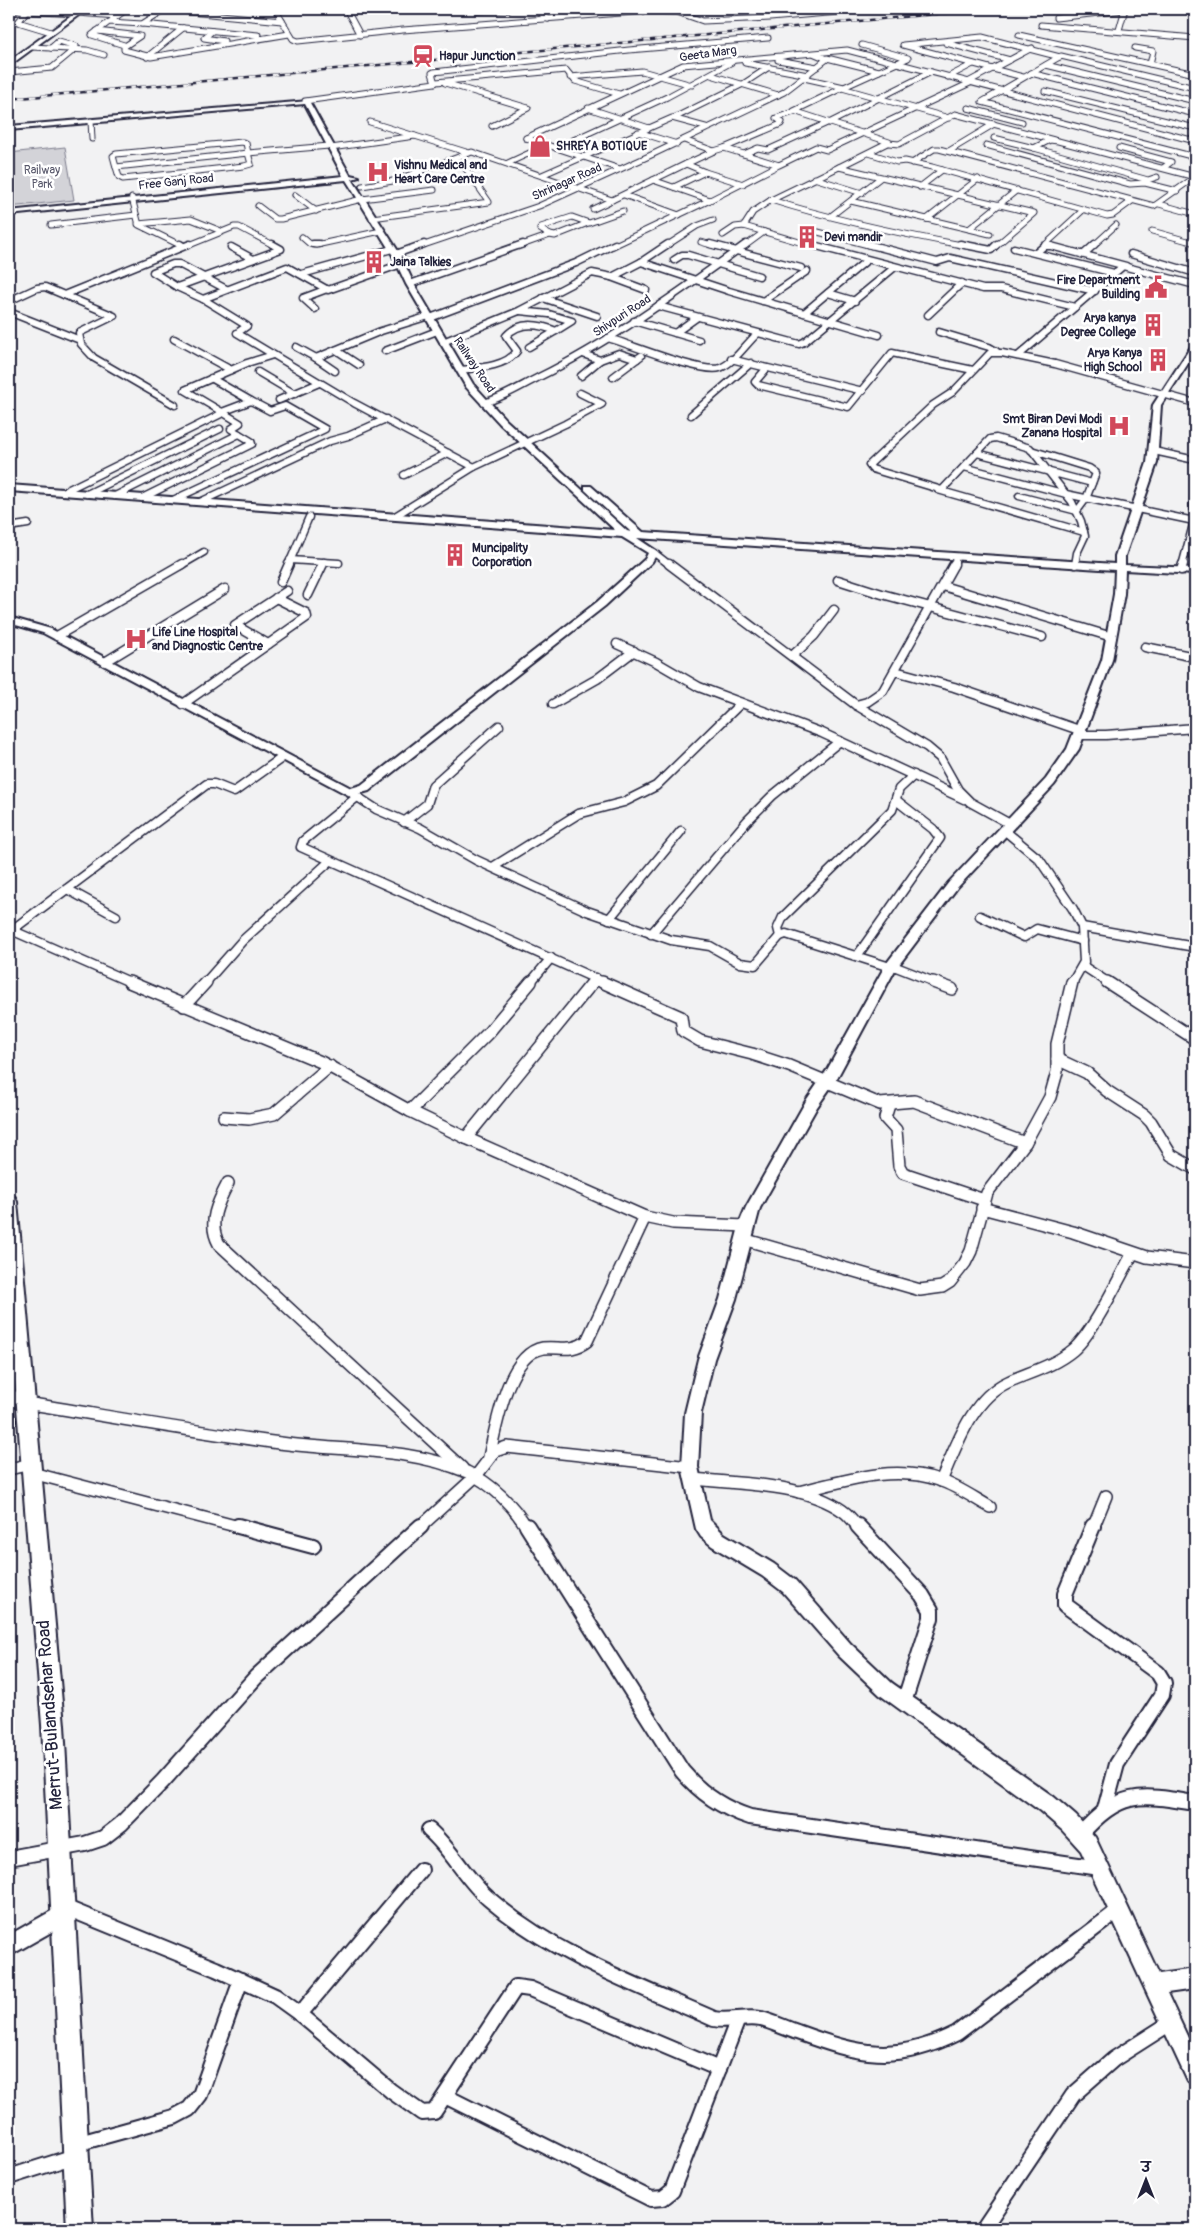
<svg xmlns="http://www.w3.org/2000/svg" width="1204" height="2238" font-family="Pangolin,'Playpen Sans Deva',sans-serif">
<rect width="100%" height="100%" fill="#f2f2f3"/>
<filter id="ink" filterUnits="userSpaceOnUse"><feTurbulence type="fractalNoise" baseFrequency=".02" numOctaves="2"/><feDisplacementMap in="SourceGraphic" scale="10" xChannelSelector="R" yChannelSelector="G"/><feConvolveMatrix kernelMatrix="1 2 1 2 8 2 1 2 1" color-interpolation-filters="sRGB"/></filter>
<g filter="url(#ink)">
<path fill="#d3d3d8" stroke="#7a7a8a" d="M65 147 74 200 9 207V153Z"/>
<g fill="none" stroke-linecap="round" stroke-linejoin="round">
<defs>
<g id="street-far4">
<path d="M9 9 27 11 18 22 51 32"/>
<path d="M159 9 282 21"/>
<path d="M275 9 293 39 298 41 403 30 647 11 677 12 703 21 770 18 872 9"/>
<path d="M346 9 360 35"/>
<path d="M475 9 478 11 509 9"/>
<path d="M535 9 548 19"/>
<path d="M164 10 142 24 109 22 92 35 124 45V50L151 57 289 34"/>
<path d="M26 11 75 14"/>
<path d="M78 13 117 16"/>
<path d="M1056 18 1125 10"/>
<path d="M112 20 127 9"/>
<path d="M142 24 258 35"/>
<path d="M1041 25 1195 38"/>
<path d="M1119 30 1125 9"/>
<path d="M97 31 140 36 125 46"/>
<path d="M212 31 204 38 224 41"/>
<path d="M1019 35 1195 74"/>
<path d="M946 43 1010 60"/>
<path d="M32 47 87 50 104 55"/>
<path d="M51 48 59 41 76 46"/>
<path d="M1135 48 1153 51 1150 64"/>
<path d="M147 57 183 28"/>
<path d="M827 58 879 71"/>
<path d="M778 60 817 67"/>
<path d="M745 63 808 75"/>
<path d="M1046 65 1195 101"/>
<path d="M9 72 52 68 75 49"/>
<path d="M1031 73 1195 114"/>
<path d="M711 75 778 95"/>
<path d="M570 77 642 71 692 85"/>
<path d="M948 77 973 64"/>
<path d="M1023 77 903 45 982 37 1060 57"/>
<path d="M804 78 844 87 908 58 862 45"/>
<path d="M436 82 566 70 575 81 619 94"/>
<path d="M968 82 1032 48"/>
<path d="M445 83 528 108 492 126"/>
<path d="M1195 88 1061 56 982 102 1195 157"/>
<path d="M1045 91 1195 128"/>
<path d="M305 101 435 83 432 73 434 72 629 50 768 38"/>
<path d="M588 108 649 128"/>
<path d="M968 108 1022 122"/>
<path d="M674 118 743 84 769 67"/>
<path d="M91 121 92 139"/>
<path d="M829 123 931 72"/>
<path d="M638 132 677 144"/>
<path d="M415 136 469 153"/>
<path d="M526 138 683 65 847 50 1195 141"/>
<path d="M526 138 620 169"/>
<path d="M994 138 1034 148 1050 140 1058 141 1195 177"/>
<path d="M889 143 899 144 955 114 1054 140"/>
<path d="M986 145 1130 184 1145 183 1177 191"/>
<path d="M331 148 415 136 370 122"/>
<path d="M556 148 667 97 732 62"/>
<path d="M724 148 781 124 782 122 776 118 794 112"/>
<path d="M1034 148 1148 180 1157 177"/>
<path d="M1119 148 1171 162 1163 168"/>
<path d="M714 151 724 148 779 165 816 147 827 150 970 83"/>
<path d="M949 151 994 124"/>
<path d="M248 153 329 146"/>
<path d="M869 153 897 162 905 161 932 167 1107 216 1113 215 1132 201"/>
<path d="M744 154 758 148 768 150 827 123"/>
<path d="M508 163 547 145"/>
<path d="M912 163 934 149H939L1154 206 1195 177"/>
<path d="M116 167 119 177 123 179 244 166 251 164 248 153"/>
<path d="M116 167 113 156 116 154 242 142 246 143 248 153"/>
<path d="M116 167 248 153"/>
<path d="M839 167 889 142 794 111 842 88 949 118"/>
<path d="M705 172 743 184"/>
<path d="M542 175 672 118 709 128"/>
<path d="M814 178 862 193"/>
<path d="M653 180 710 200 777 166"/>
<path d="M362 186 393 181 472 152 612 200 686 164"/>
<path d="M674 187 705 172 686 164 714 151 684 140"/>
<path d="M920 187 942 170"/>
<path d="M295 195 316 211"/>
<path d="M624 195 679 215"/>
<path d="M132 198 139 225 182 246"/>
<path d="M771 200C834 220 901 234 967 246"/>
<path d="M771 200 839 167 1034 213 996 246"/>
<path d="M851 201 990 234"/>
<path d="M1159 204 1195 214"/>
<path d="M258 206 275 219H281L362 199 434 190"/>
<path d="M593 209 612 200"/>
<path d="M831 216 880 178"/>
<path d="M372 218 489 202 464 166"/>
<path d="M927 219 978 179"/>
<path d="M138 224 191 219 221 231"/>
<path d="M51 225 136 215"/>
<path d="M744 226 753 212 771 200"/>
<path d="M969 229 1017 190"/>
<path d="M1152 231 1195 243"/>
<path d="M818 232 872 246"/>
<path d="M550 235 555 236 588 223"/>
<path d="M723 235 735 227 744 226 813 246"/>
<path d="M302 237 310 244 316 245 381 231"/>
<path d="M701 242 715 246"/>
<path d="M1045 245 1081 212"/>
<path d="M187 246 234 227H239L275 246"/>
<path d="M421 246 539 206 649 156 784 92 827 59 815 54"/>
<path d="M519 246 550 235 540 229 541 227 572 217 589 223 623 211"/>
<path d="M613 246 710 200"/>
<path d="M666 246 697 226 713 220"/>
<path d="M745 246 764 232"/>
<path d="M1093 246 1116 225"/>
</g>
<g id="street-far3">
<path d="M180 244 183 246"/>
<path d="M313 244H319"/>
<path d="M710 244 801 268"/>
<path d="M809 244 983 289H1001L1075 307"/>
<path d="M867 244 937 262 950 258 1095 291"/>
<path d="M960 244 991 250 997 244"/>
<path d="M231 247 253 259"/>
<path d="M1014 248 1114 273"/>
<path d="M1036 253 1044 246H1051L1126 266"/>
<path d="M396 254 424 244"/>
<path d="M1084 254 1095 244"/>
<path d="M1131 254 1192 272"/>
<path d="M674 260 682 255H688L759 276"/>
<path d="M407 262 328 290 287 267 203 299 247 326 237 333 354 403 474 467"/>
<path d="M641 262 668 244"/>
<path d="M302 274 392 249"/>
<path d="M611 277 646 290"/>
<path d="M410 284 523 244"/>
<path d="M177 287 281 249 272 244"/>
<path d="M828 293 855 301"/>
<path d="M64 295 190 244"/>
<path d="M543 298 597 316"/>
<path d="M203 299 177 287 153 272 173 264H179L226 289"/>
<path d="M9 301 37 288 45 287 114 316 79 333 81 344 94 358 175 405"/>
<path d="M763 301 807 271"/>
<path d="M658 306 799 344 804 342 895 267"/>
<path d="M315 309 303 298 327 289"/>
<path d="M520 311 549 314 572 321 556 331"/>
<path d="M9 312 80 340"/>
<path d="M804 313 867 260"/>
<path d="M928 315 962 283"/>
<path d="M430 318 576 263 615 244"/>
<path d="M634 321 699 340"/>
<path d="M939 332 989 347 996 351"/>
<path d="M675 333 696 318"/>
<path d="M608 338C630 344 702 374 720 368 734 363 746 344 757 334"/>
<path d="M174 339 231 370"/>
<path d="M443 342 519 311 592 273 612 277 641 262 729 291 879 335"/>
<path d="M296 347 316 358"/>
<path d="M336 350 359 365"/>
<path d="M385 351 437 331"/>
<path d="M583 354 600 360 619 353 637 359"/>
<path d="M1018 356 1123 266 1195 285"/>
<path d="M731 359 767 368 755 382 758 385 848 407 892 353 973 370"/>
<path d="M768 368 863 391"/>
<path d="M460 370C478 368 506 367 517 351L506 336C519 321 539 324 556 331L529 347"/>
<path d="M335 371 316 358 381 331 429 316"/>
<path d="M258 372 295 394"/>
<path d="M581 376 600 360"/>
<path d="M613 377 641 356"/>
<path d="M211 378 251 401"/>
<path d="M279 400 319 383"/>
<path d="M484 403C504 397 521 386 539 377 613 340 679 292 746 244"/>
<path d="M691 415 751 363"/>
<path d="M1154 451 1195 460"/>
<path d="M977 453 1092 483"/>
<path d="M964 467 1066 494 1194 521"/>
<path d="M404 475 448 453"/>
<path d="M938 490 1084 532"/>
<path d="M63 492 223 413"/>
<path d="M87 494 220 429"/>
<path d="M115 496 239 434"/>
<path d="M1019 496 1077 511 1086 499 1096 473 1089 468 1031 450"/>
<path d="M142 498 252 444 251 441 231 429 240 423 222 412"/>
<path d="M173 500 325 429 285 406 270 411 251 401 222 412 185 390 247 363 273 355"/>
<path d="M200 502 330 441 348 436 386 419"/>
<path d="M395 516 474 467 565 424 602 404 580 393"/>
<path d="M9 527 28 524"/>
<path d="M653 552 671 566"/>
<path d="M290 560 339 563"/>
<path d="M1075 565 1077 553 1085 536 1081 521 1072 502 1030 448 996 438 990 439 942 490 872 469 869 465 933 405 953 392 990 353H1002L1055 364 1195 403"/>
<path d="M180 566 204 552"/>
<path d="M288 566 309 517"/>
<path d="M322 566 324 562"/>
<path d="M954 566 956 557"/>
<path d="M1182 566 1194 521 1193 505 1195 493"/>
</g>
<g id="street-far2">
<path d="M669 564 856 705 927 747 940 758 958 790 970 802 1010 824"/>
<path d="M1181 570 1183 564"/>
<path d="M838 580 882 594 1042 637"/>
<path d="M281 582 289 564"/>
<path d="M943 586 1112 637"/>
<path d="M308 595 323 564"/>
<path d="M57 636 182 564"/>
<path d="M268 644 235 625 287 591"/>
<path d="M617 644 656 662 699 687 822 733 964 799"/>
<path d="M1145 647 1195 657"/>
<path d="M792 656 814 636 834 610"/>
<path d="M105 662 225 589"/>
<path d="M895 671 954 687 1082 731"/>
<path d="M183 704 307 617 306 613 276 598"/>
<path d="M553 704 597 679 634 651"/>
<path d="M856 705 867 702 883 691 954 564"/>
<path d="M1080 735H1106L1195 728"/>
<path d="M353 794 376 809 420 828 476 860 587 911 671 940 710 946 740 963 755 965 780 936 786 934 890 967"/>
<path d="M357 797 303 841 301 847 605 983"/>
<path d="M404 822 427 804 433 785 499 726"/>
<path d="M1004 830 1039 859 1073 909 1082 927 1084 962 1072 983"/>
<path d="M493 867 578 814 624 802 656 786 741 703"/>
<path d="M67 889 116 916"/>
<path d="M980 916 1024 937 1037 929 1083 941"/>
<path d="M609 919 681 831"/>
<path d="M1082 927 1195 947"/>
<path d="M9 929 132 983"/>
<path d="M12 930 207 784H214L234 792 283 757"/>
<path d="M651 934 747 821 772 796 840 741"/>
<path d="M780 936 778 928 783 917 892 810 899 789 914 775"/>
<path d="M857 956 940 838 933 829 896 800"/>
<path d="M891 965 937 983"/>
<path d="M1083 966 1109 983"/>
<path d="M205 983 242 941 330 861"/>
<path d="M530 983 551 958"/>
<path d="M592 983 596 978"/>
</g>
<g id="street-far1">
<path d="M129 982 321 1062 410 1111 466 1138 645 1217 673 1223 746 1226"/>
<path d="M602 982 681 1017 683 1031 700 1041 752 1054 789 1066 880 1104 914 1101 1025 1143"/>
<path d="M933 982 952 989"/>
<path d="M1107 982 1195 1039"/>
<path d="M184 1006 206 982"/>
<path d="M1057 1059 1087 1073 1107 1091 1144 1115 1151 1122 1171 1155 1195 1169"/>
<path d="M889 1105 885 1118 896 1130 899 1166 903 1173 984 1200"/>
<path d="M410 1111 489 1032 531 982"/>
<path d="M224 1117 249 1119 274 1114 330 1066"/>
<path d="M466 1138 593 982"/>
<path d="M228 1183C218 1202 207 1223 219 1244L462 1468"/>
<path d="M982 1208 1073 1232 1147 1257 1195 1263"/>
<path d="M743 1239 920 1290 942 1287 950 1282 965 1263 971 1251 987 1193 1025 1143 1050 1097 1057 1072V1044L1072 982"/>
<path d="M9 1397H25"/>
<path d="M26 1403C113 1417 200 1433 288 1444 347 1451 411 1448 467 1472 491 1483 513 1505 527 1528"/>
<path d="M489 1457C496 1428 507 1354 543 1348 559 1346 572 1353 587 1341L645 1217"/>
<path d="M9 1469 31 1464"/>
<path d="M32 1473 243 1528"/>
<path d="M693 1479C740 1484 803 1483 843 1511 849 1515 854 1522 859 1528"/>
<path d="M941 1481C956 1447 971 1399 1008 1382 1030 1372 1054 1366 1073 1350 1093 1333 1119 1278 1133 1253"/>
<path d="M799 1492C844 1481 893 1464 939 1480 957 1486 974 1498 990 1507"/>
<path d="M419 1528 476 1476 495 1451 507 1447 690 1467"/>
<path d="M1093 1528 1106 1496"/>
</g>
<g id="street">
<path d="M238 1526 313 1546"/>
<path d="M527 1526 682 1771C701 1794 722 1808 750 1817L1099 1868"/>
<path d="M858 1526 922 1595 931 1610V1618L904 1702"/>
<path d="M1093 1526 1065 1594V1605L1158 1673 1164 1683 1162 1695 1117 1764 1105 1809"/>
<path d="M429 1830C453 1851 466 1880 489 1899 554 1955 637 1985 714 2019 730 2022 745 2016 761 2019 773 2022 785 2028 797 2032 860 2055 895 2064 957 2033L1120 1909"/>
<path d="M1080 1835C1120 1790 1139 1794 1195 1803"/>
<path d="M9 1858 85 1844 103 1838 121 1824 163 1781 256 1677 421 1526"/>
<path d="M64 1907 216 1969 275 1996 300 2014 391 2091 422 2113 434 2112 516 1987 530 1989 719 2069"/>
<path d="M300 2014 421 1870"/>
<path d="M445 2096 651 2199 663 2198 672 2191 738 2019"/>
<path d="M76 2144 174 2117 189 2109 200 2095 241 1980"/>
<path d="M9 2177 75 2156"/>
<path d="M983 2229 1073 2095 1114 2059 1172 2022"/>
</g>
<g id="secondary">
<path d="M81 9H87L9 66V61Z"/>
<path d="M309 101 350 175 359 177 352 179 400 254 414 284 473 384 506 420 627 531 631 532 585 490V486H591L643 532 1115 564V556L1147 463 1153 405 1192 345H1195V353L1161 405 1157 463 1125 556V565L1195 568V574L1125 570 1124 594 1112 660 1079 749 1054 785 957 888 895 970 837 1078 817 1107 760 1208 736 1299 714 1359 701 1413 698 1467 710 1520 724 1534 774 1564 795 1580 851 1644 892 1683 1054 1797 1076 1816 1095 1837 1159 1974 1195 1969V1989L1167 1993 1195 2053V2085L1188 2082 1081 1851 1062 1830 1040 1811 880 1695 839 1656 783 1592 762 1576 712 1546 701 1537 696 1529 682 1467 685 1413 698 1359 720 1299 741 1219 746 1207 807 1099 827 1070 886 964 949 882 1046 779 1067 749 1102 660 1114 594 1115 570 637 538 658 552 652 562 605 606 369 791 350 796 43 633 9 623V617L51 629 351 788 361 785 597 602 645 559 648 553 622 537 9 491V485L615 530 500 424 466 387 406 284 392 254 346 180 9 215V211L343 176 305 104 9 130V126Z"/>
<path d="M62 1905 69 1908 72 1915 69 1922 9 1956V1935Z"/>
</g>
<path id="primary" d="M9 1195 15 1197 17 1202 64 1725 93 2229H67L42 1725 9 1305Z"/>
</defs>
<use href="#street-far4" stroke="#22223b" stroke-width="7"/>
<use href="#street-far3" stroke="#22223b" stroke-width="9"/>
<use href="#street-far2" stroke="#22223b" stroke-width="11"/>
<use href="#street-far1" stroke="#22223b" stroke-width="14"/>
<use href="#street" stroke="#22223b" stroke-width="18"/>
<use href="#secondary" stroke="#22223b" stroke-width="4"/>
<use href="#primary" stroke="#22223b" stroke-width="4"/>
<use href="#street-far4" stroke="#fff" stroke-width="5"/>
<use href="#street-far3" stroke="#fff" stroke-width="6"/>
<use href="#street-far2" stroke="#fff" stroke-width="8"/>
<use href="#street-far1" stroke="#fff" stroke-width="11"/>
<use href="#street" stroke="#fff" stroke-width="14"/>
<use href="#secondary" fill="#fff" fill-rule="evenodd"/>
<use href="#primary" fill="#fff" fill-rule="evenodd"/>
<defs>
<g id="rail">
<path d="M983 11 1003 9"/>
<path d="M9 99 990 9"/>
</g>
</defs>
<use href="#rail" stroke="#22223b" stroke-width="2.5"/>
<use href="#rail" stroke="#fff" stroke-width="2" stroke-dasharray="5.5" stroke-linecap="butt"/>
</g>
</g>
<defs>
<symbol id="station-bare" viewBox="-9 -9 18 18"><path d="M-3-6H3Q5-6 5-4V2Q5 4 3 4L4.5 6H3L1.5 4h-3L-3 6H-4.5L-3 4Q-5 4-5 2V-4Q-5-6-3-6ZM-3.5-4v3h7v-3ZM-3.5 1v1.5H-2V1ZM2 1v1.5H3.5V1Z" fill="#d1495b" stroke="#fff" stroke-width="2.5" paint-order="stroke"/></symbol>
<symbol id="shop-bare" viewBox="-9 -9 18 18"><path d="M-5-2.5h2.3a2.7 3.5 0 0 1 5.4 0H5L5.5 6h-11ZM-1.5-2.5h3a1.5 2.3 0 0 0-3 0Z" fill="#d1495b" stroke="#fff" stroke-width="2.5" paint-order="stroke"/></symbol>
<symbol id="hospital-bare" viewBox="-9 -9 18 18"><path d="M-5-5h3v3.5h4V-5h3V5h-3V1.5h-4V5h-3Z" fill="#d1495b" stroke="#fff" stroke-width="2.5" paint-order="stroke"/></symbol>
<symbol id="building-bare" viewBox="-9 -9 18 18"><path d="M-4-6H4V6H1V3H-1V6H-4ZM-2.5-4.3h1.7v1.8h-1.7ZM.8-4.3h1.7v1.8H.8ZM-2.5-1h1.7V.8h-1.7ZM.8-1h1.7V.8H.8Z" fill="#d1495b" stroke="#fff" stroke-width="2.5" paint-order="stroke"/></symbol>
<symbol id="civic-bare" viewBox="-9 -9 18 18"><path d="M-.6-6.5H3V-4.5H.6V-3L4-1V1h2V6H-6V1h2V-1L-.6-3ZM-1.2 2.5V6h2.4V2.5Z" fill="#d1495b" stroke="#fff" stroke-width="2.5" paint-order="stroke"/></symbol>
</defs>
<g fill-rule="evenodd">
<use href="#station-bare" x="407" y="40" width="32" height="32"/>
<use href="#shop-bare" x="524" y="130" width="32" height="32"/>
<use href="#hospital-bare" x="362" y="156" width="32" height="32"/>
<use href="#building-bare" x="791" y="221" width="32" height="32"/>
<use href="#building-bare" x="358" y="246" width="32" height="32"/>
<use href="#civic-bare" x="1140" y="271" width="32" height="32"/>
<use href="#building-bare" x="1137" y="309" width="32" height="32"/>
<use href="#building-bare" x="1142" y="344" width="32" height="32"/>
<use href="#hospital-bare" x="1103" y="410" width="32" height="32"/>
<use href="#building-bare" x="439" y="539" width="32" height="32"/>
<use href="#hospital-bare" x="120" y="623" width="32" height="32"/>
</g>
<g text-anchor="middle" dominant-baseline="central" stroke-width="5" stroke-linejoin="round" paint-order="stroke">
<g font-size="12" fill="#22223b" stroke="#fff">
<text transform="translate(708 54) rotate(-8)">Geeta Marg</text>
<text transform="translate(176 182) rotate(-6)">Free Ganj Road</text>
<text transform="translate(567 182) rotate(-24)">Shrinagar Road</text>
<text transform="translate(622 316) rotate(-33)">Shivpuri Road</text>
<text transform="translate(474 365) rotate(56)">Railway Road</text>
</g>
<g font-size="12" font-weight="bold" fill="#22223b" stroke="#fff" text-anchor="start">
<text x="439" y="56">Hapur Junction</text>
<text x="556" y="146">SHREYA BOTIQUE</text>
<text x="394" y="165">Vishnu Medical and<tspan x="394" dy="14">Heart Care Centre</tspan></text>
<text x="824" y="237">Devi mandir</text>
<text x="390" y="262">Jaina Talkies</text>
<text x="1140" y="280" text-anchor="end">Fire Department<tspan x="1140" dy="14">Building</tspan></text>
<text x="1136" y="318" text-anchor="end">Arya kanya<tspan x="1136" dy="14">Degree College</tspan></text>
<text x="1142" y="353" text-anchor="end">Arya Kanya<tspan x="1142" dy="14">High School</tspan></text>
<text x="1102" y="419" text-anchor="end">Smt Biran Devi Modi<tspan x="1102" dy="14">Zanana Hospital</tspan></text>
<text x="472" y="548">Muncipality<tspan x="472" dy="14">Corporation</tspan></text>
<text x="152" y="632">Life Line Hospital<tspan x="152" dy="14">and Diagnostic Centre</tspan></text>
</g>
<g font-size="12" fill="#57576a" stroke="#fff">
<text x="42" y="170">Railway<tspan x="42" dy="14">Park</tspan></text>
</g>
<g font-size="18" fill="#22223b" stroke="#fff">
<text transform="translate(50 1715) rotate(-94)">Merrut-Bulandsehar Road</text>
</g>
</g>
<rect width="1204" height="2238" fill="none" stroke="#fff" stroke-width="30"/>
<rect x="15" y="15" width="1174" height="2208" fill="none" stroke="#22223b" stroke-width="2" filter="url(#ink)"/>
<g transform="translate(1146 2180)" stroke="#ffffff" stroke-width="4" paint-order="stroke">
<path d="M0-4L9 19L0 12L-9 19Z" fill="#22223b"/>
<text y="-8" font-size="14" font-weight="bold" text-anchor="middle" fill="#22223b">उ</text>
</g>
</svg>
